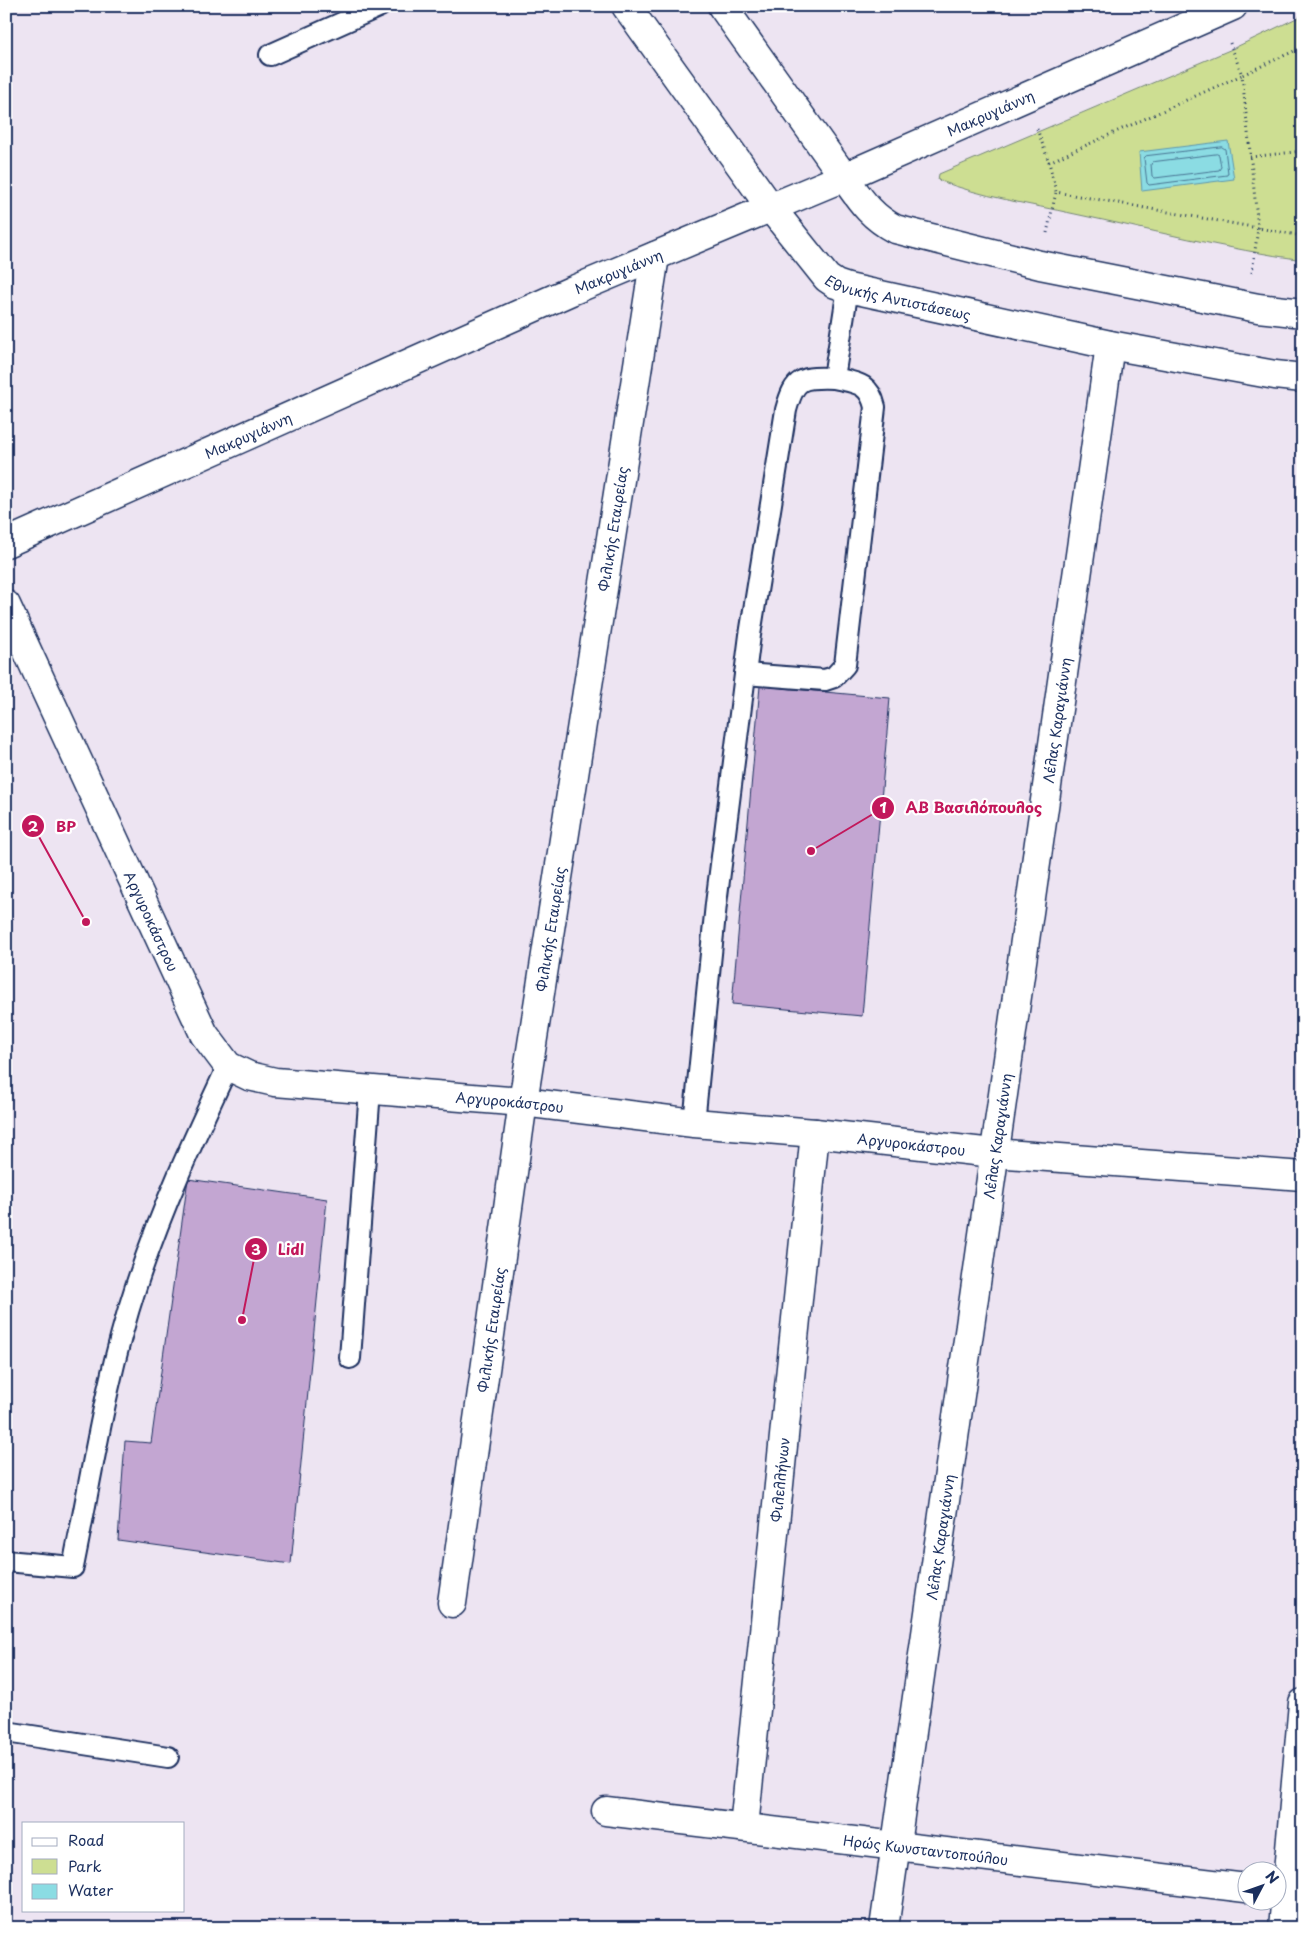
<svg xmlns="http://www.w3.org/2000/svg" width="1309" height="1934" font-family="'Playpen Sans',sans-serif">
<rect width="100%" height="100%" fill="#ede4f2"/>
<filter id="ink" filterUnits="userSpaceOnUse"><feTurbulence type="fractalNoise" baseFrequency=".02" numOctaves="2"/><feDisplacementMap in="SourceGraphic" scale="10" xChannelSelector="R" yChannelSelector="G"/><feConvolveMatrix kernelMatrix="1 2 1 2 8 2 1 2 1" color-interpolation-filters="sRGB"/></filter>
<g filter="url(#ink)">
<path fill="#cdde92" stroke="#748678" d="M1303 15V260C1226 249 1151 230 1075 214 1029 204 982 197 938 180L939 174 1232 49Z"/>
<path fill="#8bdce3" stroke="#5e97ae" d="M1228 141 1234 179 1142 191 1139 152Z"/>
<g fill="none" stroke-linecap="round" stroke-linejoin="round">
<g stroke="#487493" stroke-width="1">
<path d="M1222 147 1225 149 1228 173 1227 175 1149 185 1147 183 1144 158 1146 156Z"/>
<path d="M1217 154 1219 155 1221 167 1219 170 1155 178 1152 176 1151 164 1153 162Z"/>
</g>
</g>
<g fill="#c3a6d2" stroke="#1b2f5e">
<path d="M760 686 890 698 862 1016 732 1004Z"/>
<path d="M188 1179 327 1199 291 1564 118 1540 125 1441 151 1443Z"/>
</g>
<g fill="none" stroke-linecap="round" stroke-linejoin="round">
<defs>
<g id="service">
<path d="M270 55 380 6"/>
<path d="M745 674 825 680 834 677 845 665 875 407C869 382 856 383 834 378"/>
<path d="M694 1123 716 904 750 635 786 410C795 377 802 377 834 378L848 288"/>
<path d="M350 1358 370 1090"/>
<path d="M6 1561 73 1567C92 1474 106 1377 136 1286 161 1210 194 1138 228 1066"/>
<path d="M6 1732 168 1757"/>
</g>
<g id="minor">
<path id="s1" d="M6 605 204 1034 228 1066 249 1076 275 1082 523 1102 694 1123 815 1133 993 1153 1303 1176"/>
<path id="s2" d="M452 1603 523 1102 655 256"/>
<path id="s3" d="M606 1811 1246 1888"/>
<path id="s4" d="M744 1827 815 1133"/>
<path id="s5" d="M884 1928 1110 345"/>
<path d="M1283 1928 1303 1703"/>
</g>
<g id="tertiary">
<path d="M626 6 771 208"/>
<path id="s6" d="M722 6 844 177 1233 6"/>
</g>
<g id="secondary">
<path id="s7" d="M771 208 827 278 836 284 848 288 1110 345 1275 375 1303 378"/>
<path id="s8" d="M6 543 571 291 844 177C860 199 870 216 895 229L1040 265 1258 308 1303 313"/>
</g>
</defs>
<use href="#service" stroke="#1b2f5e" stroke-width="24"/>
<use href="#minor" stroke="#1b2f5e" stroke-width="31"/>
<use href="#tertiary" stroke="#1b2f5e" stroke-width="31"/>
<use href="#secondary" stroke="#1b2f5e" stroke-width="31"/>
<g stroke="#1b2f5e" stroke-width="3" stroke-dasharray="1 4" stroke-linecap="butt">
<path d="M1230 43 1242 75 1303 47"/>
<path d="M1037 129 1049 162"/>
<path d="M1250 157 1303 151"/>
<path d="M1047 233 1056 192"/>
<path d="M1252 273 1258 228 1242 75 1049 162 1056 192 1303 236"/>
</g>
<use href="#service" stroke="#fff" stroke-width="20"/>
<use href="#minor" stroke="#fff" stroke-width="28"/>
<use href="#tertiary" stroke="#fff" stroke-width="28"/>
<use href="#secondary" stroke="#fff" stroke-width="28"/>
</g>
</g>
<g text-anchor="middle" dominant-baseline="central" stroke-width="4.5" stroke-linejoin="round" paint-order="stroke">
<g font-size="14" fill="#1b2f5e" stroke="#fff">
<text stroke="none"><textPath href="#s6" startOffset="370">Μακρυγιάννη</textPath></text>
<text stroke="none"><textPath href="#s8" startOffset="670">Μακρυγιάννη</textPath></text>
<text stroke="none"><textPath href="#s7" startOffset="164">Εθνικής Αντιστάσεως</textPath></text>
<text stroke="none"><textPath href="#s8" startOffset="265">Μακρυγιάννη</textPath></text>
<text stroke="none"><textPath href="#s2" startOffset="1086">Φιλικής Εταιρείας</textPath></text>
<text stroke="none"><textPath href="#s5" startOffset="1220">Λέλας Καραγιάννη</textPath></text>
<text stroke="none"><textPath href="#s1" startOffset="348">Αργυροκάστρου</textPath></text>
<text stroke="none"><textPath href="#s2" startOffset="681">Φιλικής Εταιρείας</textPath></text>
<text stroke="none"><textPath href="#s1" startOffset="798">Αργυροκάστρου</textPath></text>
<text stroke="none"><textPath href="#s5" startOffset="800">Λέλας Καραγιάννη</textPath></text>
<text stroke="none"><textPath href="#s1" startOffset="1202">Αργυροκάστρου</textPath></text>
<text stroke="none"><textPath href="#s2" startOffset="276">Φιλικής Εταιρείας</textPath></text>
<text stroke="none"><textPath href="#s4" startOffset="349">Φιλελλήνων</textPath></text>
<text stroke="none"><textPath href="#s5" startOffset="395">Λέλας Καραγιάννη</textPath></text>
<text stroke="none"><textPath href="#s3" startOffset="322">Ηρώς Κωνσταντοπούλου</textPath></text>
</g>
</g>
<path fill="none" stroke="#c2185b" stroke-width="2" d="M811 851L883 808M86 922L33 826M242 1320L256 1249"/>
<g fill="#c2185b" stroke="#fff" stroke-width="2">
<circle cx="811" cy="851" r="5"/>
<circle cx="86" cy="922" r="5"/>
<circle cx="242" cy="1320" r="5"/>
<circle cx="883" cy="808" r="12"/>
<circle cx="33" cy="826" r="12"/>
<circle cx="256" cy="1249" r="12"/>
</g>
<g font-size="15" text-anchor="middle" font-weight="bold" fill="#fff">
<text x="883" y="813">1</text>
<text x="33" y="832">2</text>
<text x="256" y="1255">3</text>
</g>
<g font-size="15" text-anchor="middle" font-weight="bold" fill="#c2185b" stroke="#fff" stroke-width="4.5" stroke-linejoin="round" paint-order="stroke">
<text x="974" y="813">ΑΒ Βασιλόπουλος</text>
<text x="66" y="832">BP</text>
<text x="291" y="1255">Lidl</text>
</g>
<rect width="1309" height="1934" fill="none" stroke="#fff" stroke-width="25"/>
<rect x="12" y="12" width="1284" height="1909" fill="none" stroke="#1b2f5e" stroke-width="2" filter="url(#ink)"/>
<rect x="22" y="1822" width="162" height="90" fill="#ffffff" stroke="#a4acbf"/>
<rect x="32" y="1838" width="25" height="8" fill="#ffffff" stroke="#a4acbf"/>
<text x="68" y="1846" font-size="15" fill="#1b2f5e">Road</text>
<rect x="32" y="1859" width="25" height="15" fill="#cdde92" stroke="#a4acbf"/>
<text x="68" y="1872" font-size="15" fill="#1b2f5e">Park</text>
<rect x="32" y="1884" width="25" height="15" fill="#8bdce3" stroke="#a4acbf"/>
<text x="68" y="1896" font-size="15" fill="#1b2f5e">Water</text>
<g transform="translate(1262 1886) rotate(49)"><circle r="24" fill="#ffffff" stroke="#a4acbf"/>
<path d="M0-4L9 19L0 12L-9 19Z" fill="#1b2f5e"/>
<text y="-8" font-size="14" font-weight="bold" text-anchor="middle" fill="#1b2f5e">N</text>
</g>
</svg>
